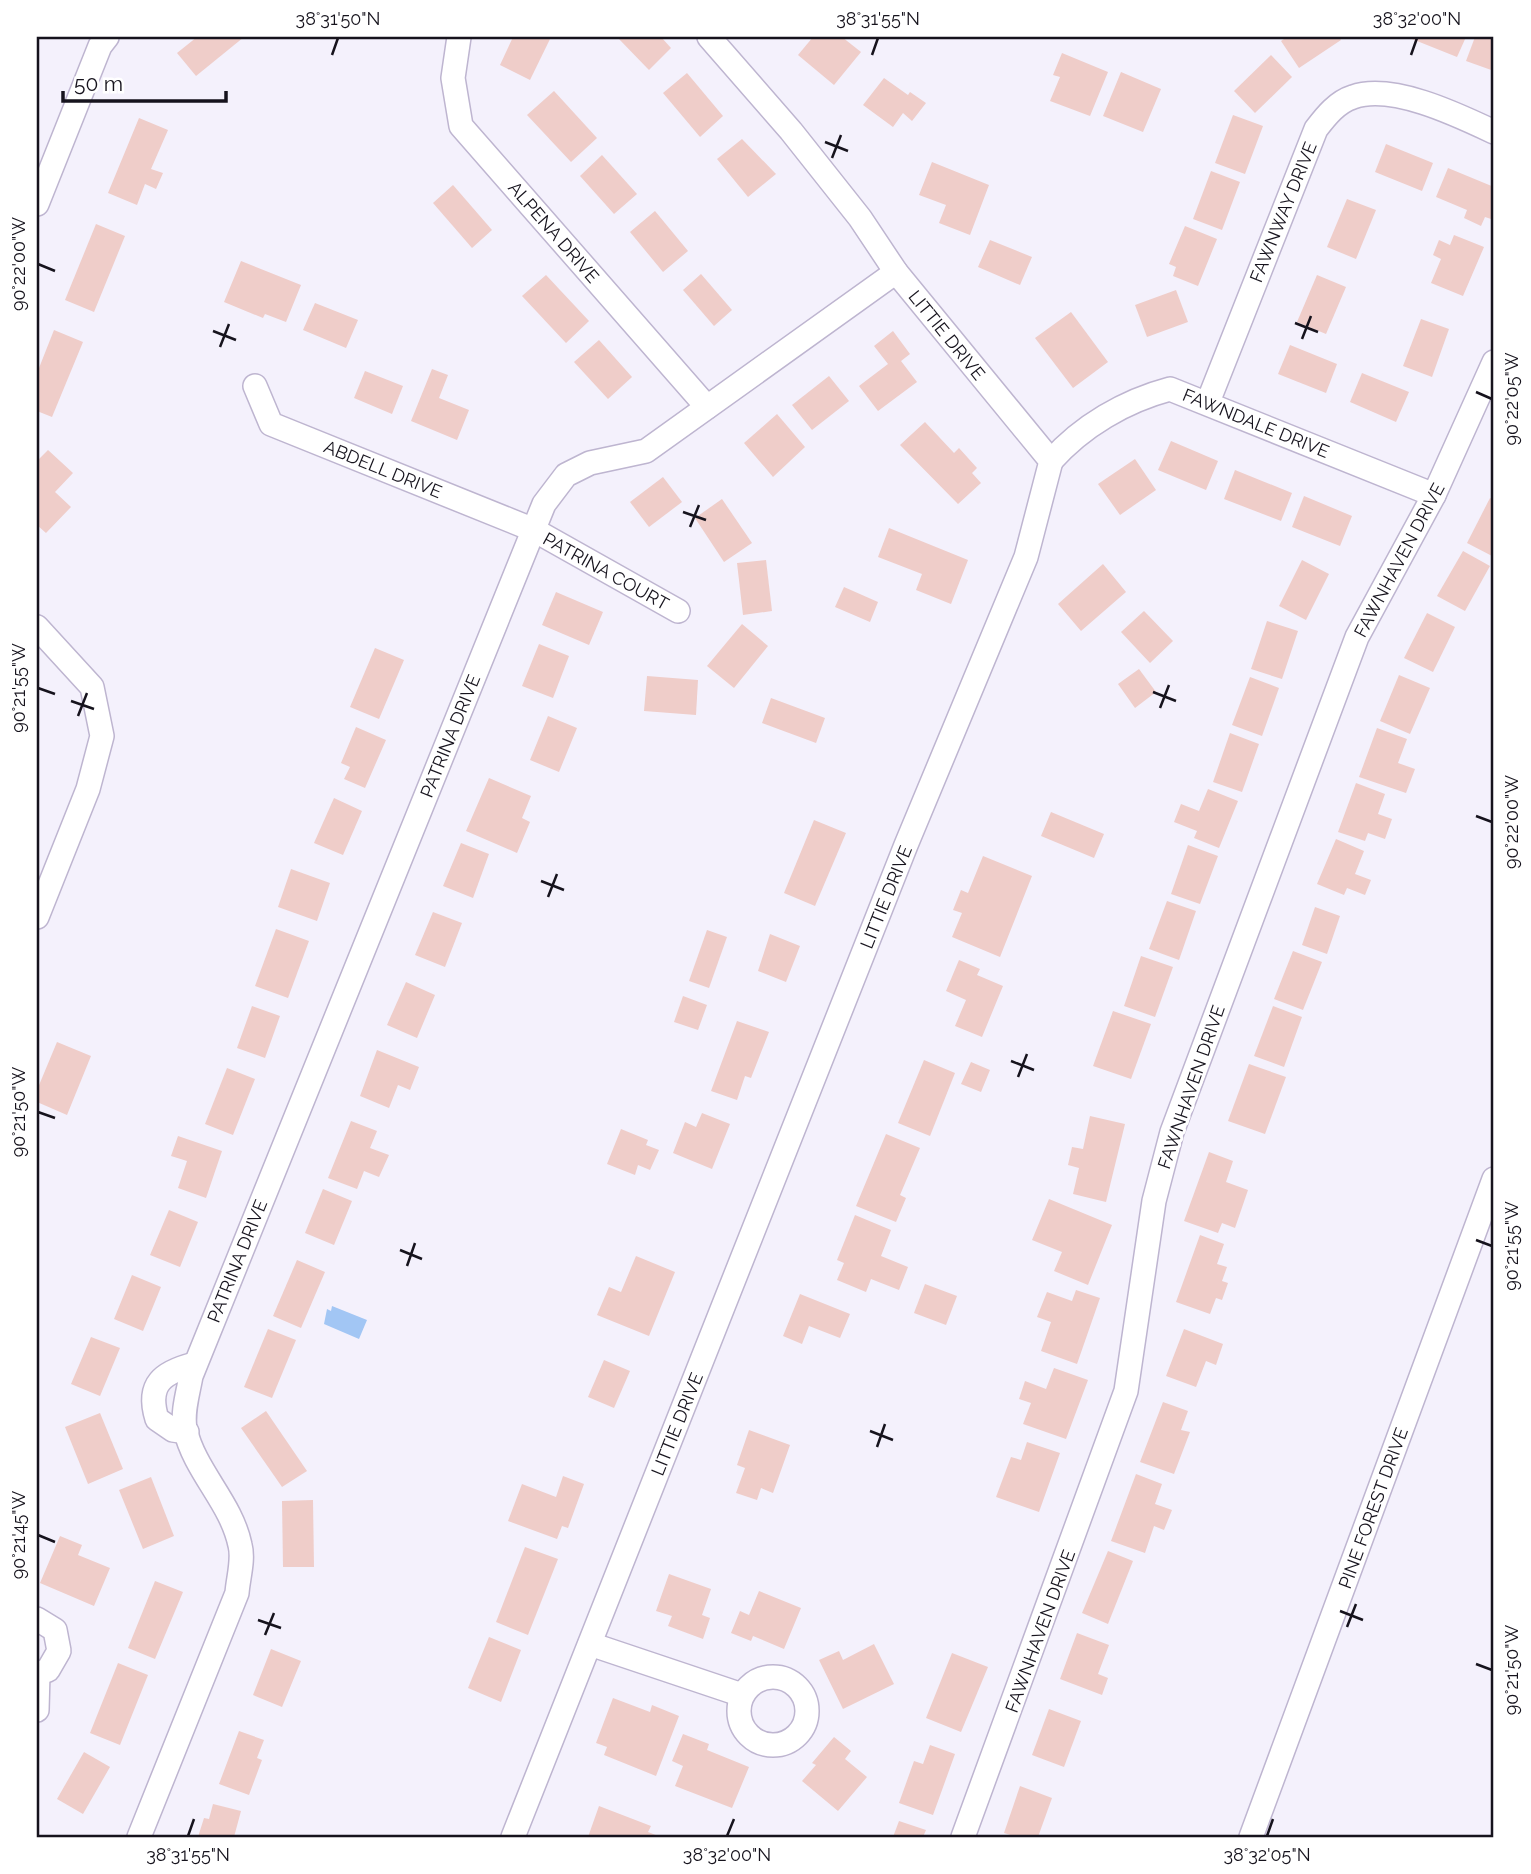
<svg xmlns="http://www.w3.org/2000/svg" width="1531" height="1874" font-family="Raleway,sans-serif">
<rect width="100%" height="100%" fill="#f4f1fc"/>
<path fill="#a2c6f4" d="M332 1306 367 1320 359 1339 324 1324 327 1309 331 1311Z"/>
<g fill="#efcdc9">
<path d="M197 37H244L196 76 177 53Z"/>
<path d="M513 37H551L530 80 500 65Z"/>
<path d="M617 37H661L671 48 649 70Z"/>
<path d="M813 37H842L861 52 834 85 798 55Z"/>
<path d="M1287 37H1339L1341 40 1299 68 1281 41Z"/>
<path d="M1407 37H1466L1457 57Z"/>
<path d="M1475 37H1494V71L1466 61Z"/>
<path d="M1062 53 1108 72 1090 116 1050 101 1060 77 1053 75Z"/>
<path d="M1271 55 1292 77 1255 113 1234 91Z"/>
<path d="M1121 72 1161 89 1143 132 1103 116Z"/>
<path d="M687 73 723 116 700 137 663 93Z"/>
<path d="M884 78 908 95 910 92 926 103 912 121 903 113 893 127 863 105Z"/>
<path d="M554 91 597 138 571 162 527 115Z"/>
<path d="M1233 115 1263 126 1245 174 1215 163Z"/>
<path d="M139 118 168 130 151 169 163 173 156 189 145 184 137 205 108 193Z"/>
<path d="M742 139 776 174 748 197 717 159Z"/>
<path d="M1386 144 1433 163 1422 191 1375 172Z"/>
<path d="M602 155 637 194 614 214 580 176Z"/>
<path d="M932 162 989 185 970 235 939 223 946 205 919 195Z"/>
<path d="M1448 168 1494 187V220L1485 217 1481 226 1464 218 1467 210 1436 197Z"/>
<path d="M1211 171 1240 182 1222 230 1193 219Z"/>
<path d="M453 185 492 230 472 248 433 203Z"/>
<path d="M1347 199 1376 210 1356 259 1327 247Z"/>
<path d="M655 211 688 251 663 272 630 232Z"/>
<path d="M96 224 125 236 94 312 65 300Z"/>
<path d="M1185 226 1217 239 1198 286 1173 276 1176 267 1169 264Z"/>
<path d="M1454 235 1484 247 1463 296 1431 283 1441 259 1433 255 1439 240 1450 245Z"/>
<path d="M990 240 1032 257 1020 285 978 267Z"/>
<path d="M241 261 301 285 286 322 265 314 263 318 224 302Z"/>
<path d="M701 274 732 310 714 326 683 290Z"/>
<path d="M546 275 589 321 566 343 522 296Z"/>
<path d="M1317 275 1346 287 1326 334 1297 322Z"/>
<path d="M1176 290 1188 322 1147 337 1135 305Z"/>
<path d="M315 303 358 320 346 348 303 330Z"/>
<path d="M1071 312 1108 362 1073 388 1035 338Z"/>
<path d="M1421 319 1449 329 1432 377 1403 366Z"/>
<path d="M54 330 83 342 52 417 37 411V373Z"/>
<path d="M893 331 910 354 901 361 917 382 878 411 859 386 888 364 874 346Z"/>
<path d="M599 340 632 377 608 399 574 362Z"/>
<path d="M1290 345 1337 364 1326 393 1278 374Z"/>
<path d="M432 369 448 375 439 398 469 410 457 440 411 421Z"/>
<path d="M365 371 403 386 392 414 354 398Z"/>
<path d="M1362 373 1409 392 1396 422 1350 402Z"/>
<path d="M829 376 849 401 812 430 792 405Z"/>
<path d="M777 414 805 447 773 477 744 443Z"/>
<path d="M925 422 954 453 959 448 977 468 972 473 981 483 958 504 900 445Z"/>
<path d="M1171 441 1218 461 1206 490 1158 470Z"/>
<path d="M48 450 73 473 55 492 71 507 46 533 37 525V461Z"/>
<path d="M1135 459 1156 490 1120 515 1098 484Z"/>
<path d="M1235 470 1292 493 1281 521 1224 499Z"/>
<path d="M663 477 682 502 649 527 630 502Z"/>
<path d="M1304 496 1352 516 1340 546 1292 527Z"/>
<path d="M1490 498 1494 500V557L1467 543Z"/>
<path d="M722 499 752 543 724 562 695 518Z"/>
<path d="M889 528 968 560 951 604 916 590 922 574 878 557Z"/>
<path d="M1463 551 1490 566 1465 611 1437 596Z"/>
<path d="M766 560 772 611 743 615 737 563Z"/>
<path d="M1302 560 1329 574 1306 620 1279 606Z"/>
<path d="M1103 564 1126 592 1081 631 1058 604Z"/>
<path d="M844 587 878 602 870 622 835 607Z"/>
<path d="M556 592 603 612 589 645 542 625Z"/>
<path d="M1144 611 1173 641 1150 663 1121 632Z"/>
<path d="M1427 613 1455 627 1433 672 1404 658Z"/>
<path d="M1267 621 1298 631 1282 679 1251 669Z"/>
<path d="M742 624 768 646 734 688 707 666Z"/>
<path d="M539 644 569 656 553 698 522 686Z"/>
<path d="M375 648 404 660 379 719 350 707Z"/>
<path d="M1139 669 1156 692 1135 708 1118 684Z"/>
<path d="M1399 675 1430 688 1410 734 1380 721Z"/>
<path d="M647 676 698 680 696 715 644 711Z"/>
<path d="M1250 677 1279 688 1262 736 1232 725Z"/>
<path d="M771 698 825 718 816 743 762 723Z"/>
<path d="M548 716 577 728 559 772 530 760Z"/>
<path d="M356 727 386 740 365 788 344 779 350 767 341 763Z"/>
<path d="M1377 728 1407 739 1398 763 1415 769 1406 793 1359 777Z"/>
<path d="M1230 733 1259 744 1242 792 1213 782Z"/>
<path d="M489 778 531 796 522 818 530 822 517 853 466 831Z"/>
<path d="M1356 783 1385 794 1378 814 1392 819 1385 839 1368 833 1365 841 1338 832Z"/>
<path d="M1208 789 1238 801 1219 848 1194 838 1197 831 1174 822 1181 804 1199 811Z"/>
<path d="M334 798 362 811 343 855 314 843Z"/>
<path d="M1051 812 1104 834 1094 858 1041 836Z"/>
<path d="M814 820 846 833 815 906 784 893Z"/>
<path d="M1336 839 1364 851 1355 874 1371 880 1365 895 1347 888 1344 895 1317 884Z"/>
<path d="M461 843 489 854 473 898 443 886Z"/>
<path d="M1188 845 1218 856 1200 904 1171 894Z"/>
<path d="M983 856 1032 876 1000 957 952 937 962 913 953 910 961 890 968 893Z"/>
<path d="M291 869 330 883 317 921 278 907Z"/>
<path d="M1167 901 1196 911 1179 960 1149 949Z"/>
<path d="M1315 907 1340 916 1327 954 1302 945Z"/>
<path d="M433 912 462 923 445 967 415 955Z"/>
<path d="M276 929 309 941 288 998 255 986Z"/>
<path d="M707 930 727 937 709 988 689 981Z"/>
<path d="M770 934 800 946 786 982 758 971Z"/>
<path d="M1293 951 1322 962 1303 1010 1274 999Z"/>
<path d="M1141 956 1173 967 1155 1017 1124 1006Z"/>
<path d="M959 960 980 969 977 975 1003 986 982 1037 955 1026 966 1000 946 991Z"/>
<path d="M406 982 435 995 417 1038 387 1025Z"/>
<path d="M683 996 707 1005 698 1030 674 1022Z"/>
<path d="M252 1006 280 1016 265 1058 237 1048Z"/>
<path d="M1273 1006 1302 1017 1284 1067 1254 1056Z"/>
<path d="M1113 1011 1151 1024 1131 1079 1093 1066Z"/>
<path d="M737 1021 769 1032 751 1078 745 1076 737 1100 711 1091Z"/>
<path d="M57 1042 91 1056 67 1115 37 1102V1090Z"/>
<path d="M377 1050 419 1067 410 1090 398 1085 389 1108 360 1096Z"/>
<path d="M924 1060 955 1073 930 1136 898 1123Z"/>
<path d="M971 1062 990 1070 981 1092 961 1084Z"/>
<path d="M1249 1064 1286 1077 1265 1134 1228 1121Z"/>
<path d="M227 1068 255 1079 233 1135 205 1124Z"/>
<path d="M702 1113 730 1124 712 1169 673 1153 685 1122 696 1127Z"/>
<path d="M1090 1116 1125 1124 1106 1202 1073 1194 1079 1168 1068 1165 1072 1147 1083 1149Z"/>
<path d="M351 1121 377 1131 370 1148 389 1155 379 1177 364 1171 357 1189 328 1178Z"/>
<path d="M621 1129 648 1140 646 1145 659 1150 650 1170 638 1165 635 1175 607 1164Z"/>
<path d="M886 1134 920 1148 900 1195 906 1198 896 1222 856 1206Z"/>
<path d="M178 1136 222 1151 206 1198 178 1188 187 1161 171 1156Z"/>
<path d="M1209 1152 1233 1161 1226 1182 1248 1190 1235 1228 1222 1223 1218 1233 1184 1221Z"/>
<path d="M323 1189 352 1201 334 1245 305 1233Z"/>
<path d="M1049 1199 1112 1225 1088 1285 1054 1271 1062 1252 1032 1240Z"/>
<path d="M169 1210 198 1222 180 1267 150 1255Z"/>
<path d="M855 1215 891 1230 881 1256 908 1267 899 1290 871 1279 866 1292 837 1280 844 1263 837 1260Z"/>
<path d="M1200 1235 1224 1244 1217 1264 1227 1267 1222 1281 1228 1283 1222 1300 1216 1298 1210 1314 1176 1302Z"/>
<path d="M636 1256 675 1272 649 1336 597 1315 609 1287 621 1292Z"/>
<path d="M297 1260 325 1272 301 1328 273 1316Z"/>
<path d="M132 1275 161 1287 143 1331 114 1319Z"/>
<path d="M925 1284 957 1296 946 1325 914 1313Z"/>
<path d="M1076 1290 1100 1298 1077 1364 1041 1351 1051 1322 1037 1317 1047 1292 1072 1301Z"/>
<path d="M800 1294 850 1314 840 1338 809 1326 802 1344 783 1336Z"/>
<path d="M268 1329 296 1340 272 1398 244 1387Z"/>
<path d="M1184 1329 1223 1344 1216 1365 1206 1361 1196 1387 1166 1376Z"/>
<path d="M91 1337 120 1348 100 1396 71 1384Z"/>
<path d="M604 1360 630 1371 614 1408 588 1397Z"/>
<path d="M1054 1368 1088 1380 1066 1439 1023 1424 1031 1403 1019 1399 1025 1381 1046 1389Z"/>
<path d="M1163 1402 1188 1411 1181 1430 1190 1432 1174 1474 1140 1462Z"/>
<path d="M266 1411 307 1471 282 1487 241 1428Z"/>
<path d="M100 1413 123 1469 88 1484 65 1427Z"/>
<path d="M749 1430 790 1445 773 1493 761 1488 757 1500 736 1493 745 1468 737 1465Z"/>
<path d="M1027 1442 1060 1453 1039 1512 996 1497 1011 1457 1021 1460Z"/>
<path d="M1136 1474 1162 1484 1155 1504 1172 1510 1164 1530 1154 1526 1145 1553 1111 1541Z"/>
<path d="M563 1476 584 1484 568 1528 562 1526 557 1539 508 1521 522 1484 556 1497Z"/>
<path d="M151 1477 174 1536 143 1549 119 1490Z"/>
<path d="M313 1500 314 1567H283L282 1501Z"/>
<path d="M60 1536 82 1545 78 1555 110 1568 94 1606 40 1583Z"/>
<path d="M525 1547 558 1559 528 1635 496 1622Z"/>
<path d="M1108 1551 1133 1561 1108 1624 1082 1613Z"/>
<path d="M669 1574 711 1589 702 1615 710 1618 703 1639 668 1626 672 1616 656 1611Z"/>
<path d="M155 1581 183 1592 155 1659 128 1648Z"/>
<path d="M759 1591 801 1608 784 1649 753 1636 751 1641 731 1633 740 1611 749 1615Z"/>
<path d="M1077 1633 1109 1645 1098 1674 1108 1678 1102 1695 1060 1679Z"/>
<path d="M489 1637 521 1650 501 1702 468 1688Z"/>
<path d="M874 1644 894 1684 843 1709 819 1660 839 1651 843 1660Z"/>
<path d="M271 1649 301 1661 282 1707 253 1695Z"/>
<path d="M952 1653 988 1667 961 1732 926 1718Z"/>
<path d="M118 1663 148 1675 120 1745 90 1733Z"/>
<path d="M613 1698 650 1712 652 1705 679 1716 656 1776 604 1755 607 1747 596 1743Z"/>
<path d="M1049 1709 1081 1721 1064 1767 1032 1755Z"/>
<path d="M239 1731 264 1740 257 1758 262 1760 249 1795 219 1784Z"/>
<path d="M683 1734 709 1744 707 1750 749 1767 732 1808 675 1786 683 1766 672 1761Z"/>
<path d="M834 1737 851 1751 845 1759 867 1777 838 1811 802 1781 816 1765 812 1763Z"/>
<path d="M930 1745 955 1754 933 1815 899 1803 914 1761 923 1764Z"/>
<path d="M84 1752 110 1767 83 1814 57 1799Z"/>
<path d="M1020 1786 1052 1798 1038 1837H1017L1004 1833Z"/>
<path d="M213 1804 241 1811 234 1837H198L204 1818 209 1819Z"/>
<path d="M599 1806 651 1826 648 1832 661 1837H588Z"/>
<path d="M899 1821 926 1830 923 1837H893Z"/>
</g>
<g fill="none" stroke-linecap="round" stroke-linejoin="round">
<defs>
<g id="street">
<path d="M459 37 453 78 461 126 707 407"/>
<path d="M37 204 100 46 107 37"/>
<path d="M255 386 271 424 534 530 678 611"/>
<path d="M1208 402 1316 129C1326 116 1337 102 1353 97 1392 83 1458 115 1494 132"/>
<path d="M1051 461C1082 426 1125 401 1170 389L1434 495"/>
<path d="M37 627 92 687 102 736 88 789 37 917"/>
<path d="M187 1432 173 1430 157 1419C146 1384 163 1372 195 1364"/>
<path d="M37 1619 55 1630 59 1651 48 1670 37 1674"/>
<path d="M590 1644 742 1695"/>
<circle cx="773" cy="1711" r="34"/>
<path d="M37 1710 38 1674"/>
<path d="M139 1837 237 1593C238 1578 244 1560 240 1545 231 1502 195 1472 185 1429 182 1412 188 1393 191 1376L544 504 566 475 590 463 646 451 896 272"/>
<path d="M513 1837 906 845 1026 557 1051 461 896 272 860 218 791 131 709 37"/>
<path d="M963 1837 1126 1391 1154 1201 1172 1132 1357 637 1434 495 1494 362"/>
<path d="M1251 1837 1494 1179"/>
</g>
</defs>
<use href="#street" stroke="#beb5d0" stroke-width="26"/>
<use href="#street" stroke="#fff" stroke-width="23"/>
</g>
<path fill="none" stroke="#16131d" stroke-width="2.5" d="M332 55 338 38M872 55 878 38M1411 55 1417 38M825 142 848 151M832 158 841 135M38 264 55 271M1295 323 1318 332M213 331 236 340M1302 339 1311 316M220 347 229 324M1476 392 1492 399M683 512 706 520M690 527 699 505M38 688 55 694M1153 692 1176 701M71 701 94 709M1160 708 1169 685M78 716 87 693M1476 816 1492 822M541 881 564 890M548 897 557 874M1011 1061 1034 1070M1018 1077 1027 1054M38 1112 55 1118M1476 1240 1492 1246M400 1250 422 1259M407 1266 415 1243M870 1431 893 1440M877 1447 885 1424M38 1535 55 1542M1340 1611 1363 1620M258 1620 281 1628M1347 1627 1356 1604M265 1635 274 1613M1476 1664 1492 1670M188 1836 194 1819M727 1836 734 1819M1267 1836 1273 1819"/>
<g text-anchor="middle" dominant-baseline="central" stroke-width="6" stroke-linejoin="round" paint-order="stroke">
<g font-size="18" fill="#16131d" stroke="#fff">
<text transform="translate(1283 212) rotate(-68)">FAWNWAY DRIVE</text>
<text transform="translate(554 232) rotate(49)">ALPENA DRIVE</text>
<text transform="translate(947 335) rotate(51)">LITTIE DRIVE</text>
<text transform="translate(1256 423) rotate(22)">FAWNDALE DRIVE</text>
<text transform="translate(383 469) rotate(22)">ABDELL DRIVE</text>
<text transform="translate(1399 560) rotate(-62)">FAWNHAVEN DRIVE</text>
<text transform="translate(606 571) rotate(29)">PATRINA COURT</text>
<text transform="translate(450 736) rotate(-68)">PATRINA DRIVE</text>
<text transform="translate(886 897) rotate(-68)">LITTIE DRIVE</text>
<text transform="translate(1191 1087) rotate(-71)">FAWNHAVEN DRIVE</text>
<text transform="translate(237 1261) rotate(-68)">PATRINA DRIVE</text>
<text transform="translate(677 1424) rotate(-68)">LITTIE DRIVE</text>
<text transform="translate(1373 1508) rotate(-70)">PINE FOREST DRIVE</text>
<text transform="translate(1040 1631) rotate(-70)">FAWNHAVEN DRIVE</text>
</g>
</g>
<rect width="1531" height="1874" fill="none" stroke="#ffffff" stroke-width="77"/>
<path d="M63 91v10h163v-10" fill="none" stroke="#16131d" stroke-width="3.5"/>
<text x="74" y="91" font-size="21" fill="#16131d" stroke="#ffffff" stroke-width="5" paint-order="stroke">50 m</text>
<rect x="38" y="38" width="1454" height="1798" fill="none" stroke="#16131d" stroke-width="2.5"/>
<g font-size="18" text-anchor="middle" fill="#16131d">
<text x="338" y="25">38°31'50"N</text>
<text x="878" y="25">38°31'55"N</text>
<text x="1417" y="25">38°32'00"N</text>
<text transform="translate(19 264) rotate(-90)" y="6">90°22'00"W</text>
<text transform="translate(1512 399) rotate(-90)" y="6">90°22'05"W</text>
<text transform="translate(19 688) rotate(-90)" y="6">90°21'55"W</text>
<text transform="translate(1512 822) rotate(-90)" y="6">90°22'00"W</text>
<text transform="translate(19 1112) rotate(-90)" y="6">90°21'50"W</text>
<text transform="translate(1512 1246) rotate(-90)" y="6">90°21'55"W</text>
<text transform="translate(19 1535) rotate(-90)" y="6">90°21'45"W</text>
<text transform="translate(1512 1670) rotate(-90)" y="6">90°21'50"W</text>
<text x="188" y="1861">38°31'55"N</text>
<text x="727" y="1861">38°32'00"N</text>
<text x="1267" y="1861">38°32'05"N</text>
</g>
</svg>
